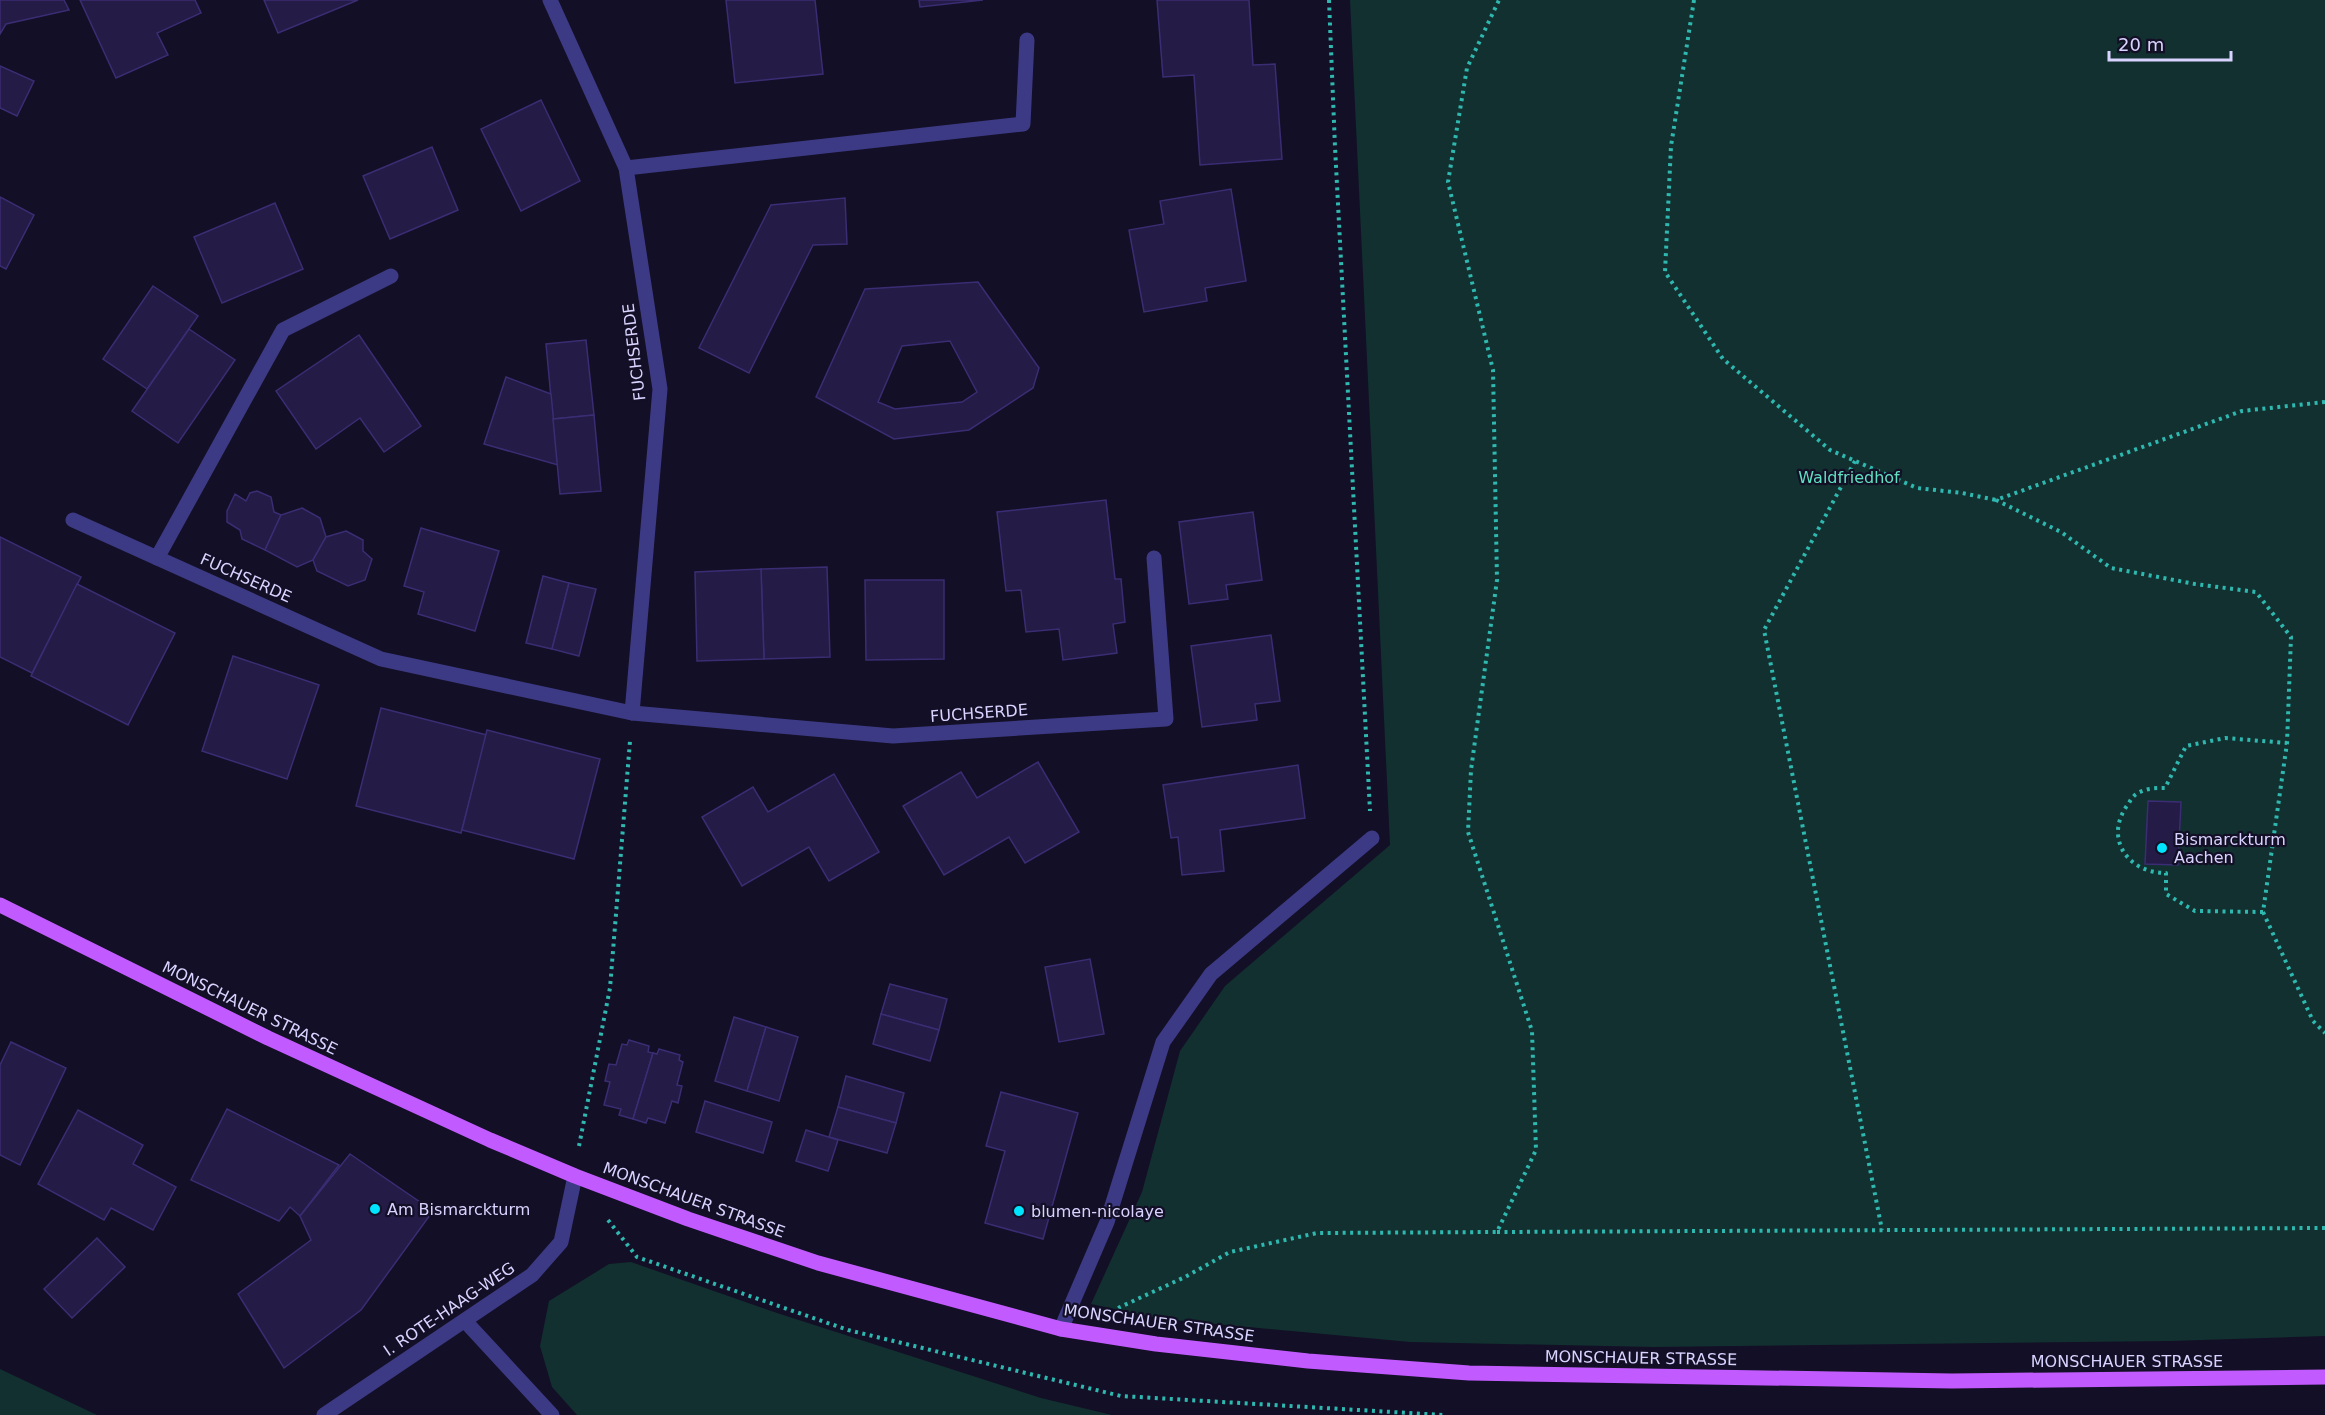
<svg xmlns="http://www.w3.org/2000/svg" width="2325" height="1415" font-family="'DejaVu Sans',sans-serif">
<rect width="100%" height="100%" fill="#130f26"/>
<g fill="#12302f">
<path d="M1350 0H2325V1336L2171 1341 1653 1347 1410 1342 1162 1319 1091 1304 1142 1192 1180 1051 1225 986 1390 845Z"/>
<path d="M631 1262 777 1313 1041 1398 1112 1415H577L552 1387 540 1346 549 1301 609 1264Z"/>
<path d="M0 1369 97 1415H0Z"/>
</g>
<g fill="#241b47" stroke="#3b2d73" stroke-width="1.5" fill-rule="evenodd">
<path d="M0 0H64L69 10 6 24 0 34Z"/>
<path d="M80 0H195L201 13 157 33 168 55 116 78Z"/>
<path d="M264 0H358L278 33Z"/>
<path d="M726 0H815L823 74 735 83Z"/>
<path d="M919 0H983L920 7Z"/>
<path d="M1157 0H1249L1253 65 1275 64 1282 159 1200 165 1194 75 1163 77Z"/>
<path d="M0 66 34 81 17 116 0 108Z"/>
<path d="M541 100 580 181 521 211 481 129Z"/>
<path d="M432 147 458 210 390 239 363 176Z"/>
<path d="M1231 189 1246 281 1205 288 1207 301 1144 312 1129 230 1164 224 1160 201Z"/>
<path d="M0 197 34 215 6 269 0 266Z"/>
<path d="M845 198 847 244 813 245 749 373 699 348 771 205Z"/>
<path d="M275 203 303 269 222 303 194 237Z"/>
<path d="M978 282 1039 368 1033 388 969 430 894 439 816 397 865 289ZM950 341 977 392 962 402 895 409 878 402 902 346Z"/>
<path d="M153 286 198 316 147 389 103 359Z"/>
<path d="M189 329 235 360 178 443 132 411Z"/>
<path d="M359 335 421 426 384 452 360 418 316 449 276 391Z"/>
<path d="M586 340 594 415 553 419 546 344Z"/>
<path d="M506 377 551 394 558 465 484 444Z"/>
<path d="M594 415 601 491 560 494 553 419Z"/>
<path d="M257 491 271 497 274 512 281 515 265 550 242 539 240 530 227 522V511L235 494 246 501 250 493Z"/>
<path d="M1106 500 1115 579H1121L1125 622 1113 624 1117 653 1063 660 1059 629 1026 632 1021 590 1006 591 997 512Z"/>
<path d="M302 508 320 518 326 537 313 560 297 567 265 550 281 515Z"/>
<path d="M1253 512 1262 580 1226 585 1228 599 1189 604 1179 522Z"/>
<path d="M421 528 499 551 475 631 418 614 424 592 404 586Z"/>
<path d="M346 531 363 540V551L372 559 365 580 348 586 317 571 313 560 326 537Z"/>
<path d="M0 537 81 577 32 673 0 657Z"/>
<path d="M827 567 830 657 764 659 761 569Z"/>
<path d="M761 569 764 659 697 661 695 572Z"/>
<path d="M543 576 569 583 552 649 526 643Z"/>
<path d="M865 580H944V659L866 660Z"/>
<path d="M569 583 596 589 579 656 552 649Z"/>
<path d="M77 584 175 633 128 725 31 676Z"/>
<path d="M1271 635 1280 701 1255 704 1257 720 1202 727 1191 646Z"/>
<path d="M233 656 319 685 287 779 202 751Z"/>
<path d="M381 708 487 735 461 833 356 806Z"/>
<path d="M487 730 600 759 574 859 462 830Z"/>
<path d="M1038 762 1079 832 1025 863 1009 837 944 875 903 806 961 772 977 798Z"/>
<path d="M1298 765 1305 818 1220 830 1224 871 1182 875 1178 837 1171 838 1163 785Z"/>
<path d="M834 774 879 852 829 881 809 847 742 886 702 817 753 787 768 812Z"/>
<path d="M2148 801 2181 802 2178 865 2145 864Z"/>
<path d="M1090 959 1104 1034 1059 1042 1045 967Z"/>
<path d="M890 984 947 999 939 1030 881 1014Z"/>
<path d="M881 1014 939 1030 930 1061 873 1044Z"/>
<path d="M734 1017 766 1027 747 1091 715 1081Z"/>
<path d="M766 1027 798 1037 779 1101 747 1091Z"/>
<path d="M629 1040 649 1046 648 1052 653 1053 633 1119 619 1115 621 1109 604 1105 610 1082 605 1081 609 1064 616 1065 622 1044 627 1045Z"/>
<path d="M11 1042 66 1068 20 1165 0 1155V1065Z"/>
<path d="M659 1049 680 1055 679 1060 683 1062 677 1085 682 1086 678 1103 672 1101 665 1123 648 1118 646 1123 633 1119 653 1053 657 1054Z"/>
<path d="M846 1076 904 1093 896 1123 838 1107Z"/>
<path d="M1001 1092 1078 1113 1043 1239 985 1223 1005 1151 986 1146Z"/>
<path d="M705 1101 772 1122 763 1153 696 1132Z"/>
<path d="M838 1107 896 1123 887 1153 829 1137Z"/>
<path d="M227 1109 339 1165 300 1216 290 1207 279 1221 191 1180Z"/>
<path d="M78 1110 143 1145 133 1164 176 1187 153 1230 111 1208 104 1220 38 1184Z"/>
<path d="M806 1130 838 1140 828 1171 796 1161Z"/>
<path d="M350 1154 433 1211 361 1310 284 1368 238 1294 311 1240 300 1216Z"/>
<path d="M97 1238 125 1267 72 1318 44 1289Z"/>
</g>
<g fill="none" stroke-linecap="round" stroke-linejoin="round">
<g stroke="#2fb8b0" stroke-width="4" stroke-dasharray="3 4.5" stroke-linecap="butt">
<path d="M1329 0 1335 147 1370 811"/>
<path d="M1694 0 1671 146 1665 272 1723 359 1830 450 1917 488 1962 493 1996 500"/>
<path d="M2325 402 2242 411 1996 500 2061 532 2111 568 2195 584 2256 592 2291 637 2287 743 2263 912 2313 1021 2325 1033"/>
<path d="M1855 461 1764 630 1882 1230"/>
<path d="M2263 912 2195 911 2166 894V873C2126 873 2103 836 2129 803 2131 799 2134 795 2138 793 2147 788 2156 788 2165 788L2186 746 2225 738 2287 743"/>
<path d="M579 1146 610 988 630 741"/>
<path d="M608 1220 637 1257 848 1330 1121 1396 1443 1415"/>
<path d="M1497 1232 2325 1228"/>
<path d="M1118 1308 1185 1277 1230 1252 1317 1233 1497 1232 1536 1150 1532 1031 1468 832 1471 770 1497 580 1493 370 1448 182 1467 68 1499 0"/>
</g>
<g stroke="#3d3a85" stroke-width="15">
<path d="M626 168 1023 124 1027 40"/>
<path d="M465 1321 552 1415"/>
<path d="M1061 1329 1107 1222 1163 1042 1211 974 1372 838"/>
</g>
<g stroke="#3d3a85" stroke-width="15">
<path d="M550 0 626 168 660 389 632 713"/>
<path d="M73 520 381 659 632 713 893 736 1166 719 1154 558"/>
<path d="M157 558 283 330 391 276"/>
<path d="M324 1415 532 1275 561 1242 575 1176"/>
</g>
<path stroke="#c25bff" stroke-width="15" d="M0 905 268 1038 490 1140 575 1176 688 1219 818 1263 1061 1329 1156 1344 1308 1361 1469 1373 1952 1381 2325 1377"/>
</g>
<g fill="#00e5ff" stroke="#130f26" stroke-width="2">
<circle cx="2162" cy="848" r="6"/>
<circle cx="375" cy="1209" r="6"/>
<circle cx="1019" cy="1211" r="6"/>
</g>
<g text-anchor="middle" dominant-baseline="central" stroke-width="4.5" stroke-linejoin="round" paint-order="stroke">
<g font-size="16" fill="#d9d4ff" stroke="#130f26">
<text transform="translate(634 352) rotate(-97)">FUCHSERDE</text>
<text transform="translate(246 578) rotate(24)">FUCHSERDE</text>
<text transform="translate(979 713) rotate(-4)">FUCHSERDE</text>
<text transform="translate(250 1008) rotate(26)">MONSCHAUER STRASSE</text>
<text transform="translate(694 1200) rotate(20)">MONSCHAUER STRASSE</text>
<text transform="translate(449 1309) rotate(-34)">I. ROTE-HAAG-WEG</text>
<text transform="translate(1159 1323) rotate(8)">MONSCHAUER STRASSE</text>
<text transform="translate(1641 1358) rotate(1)">MONSCHAUER STRASSE</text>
<text x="2127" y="1361">MONSCHAUER STRASSE</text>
</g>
<g font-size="16" fill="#5fe0c0" stroke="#130f26">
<text x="1849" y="477">Waldfriedhof</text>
</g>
<g font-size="16" fill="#d9d4ff" stroke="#130f26" text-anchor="start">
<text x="2174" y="839">Bismarckturm<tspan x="2174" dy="18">Aachen</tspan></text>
<text x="387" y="1209">Am Bismarckturm</text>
<text x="1031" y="1211">blumen-nicolaye</text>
</g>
</g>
<path d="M2109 51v9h122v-9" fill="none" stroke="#d9d4ff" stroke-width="3"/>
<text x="2118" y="51" font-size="18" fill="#d9d4ff" stroke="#130f26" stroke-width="4.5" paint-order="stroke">20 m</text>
</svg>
